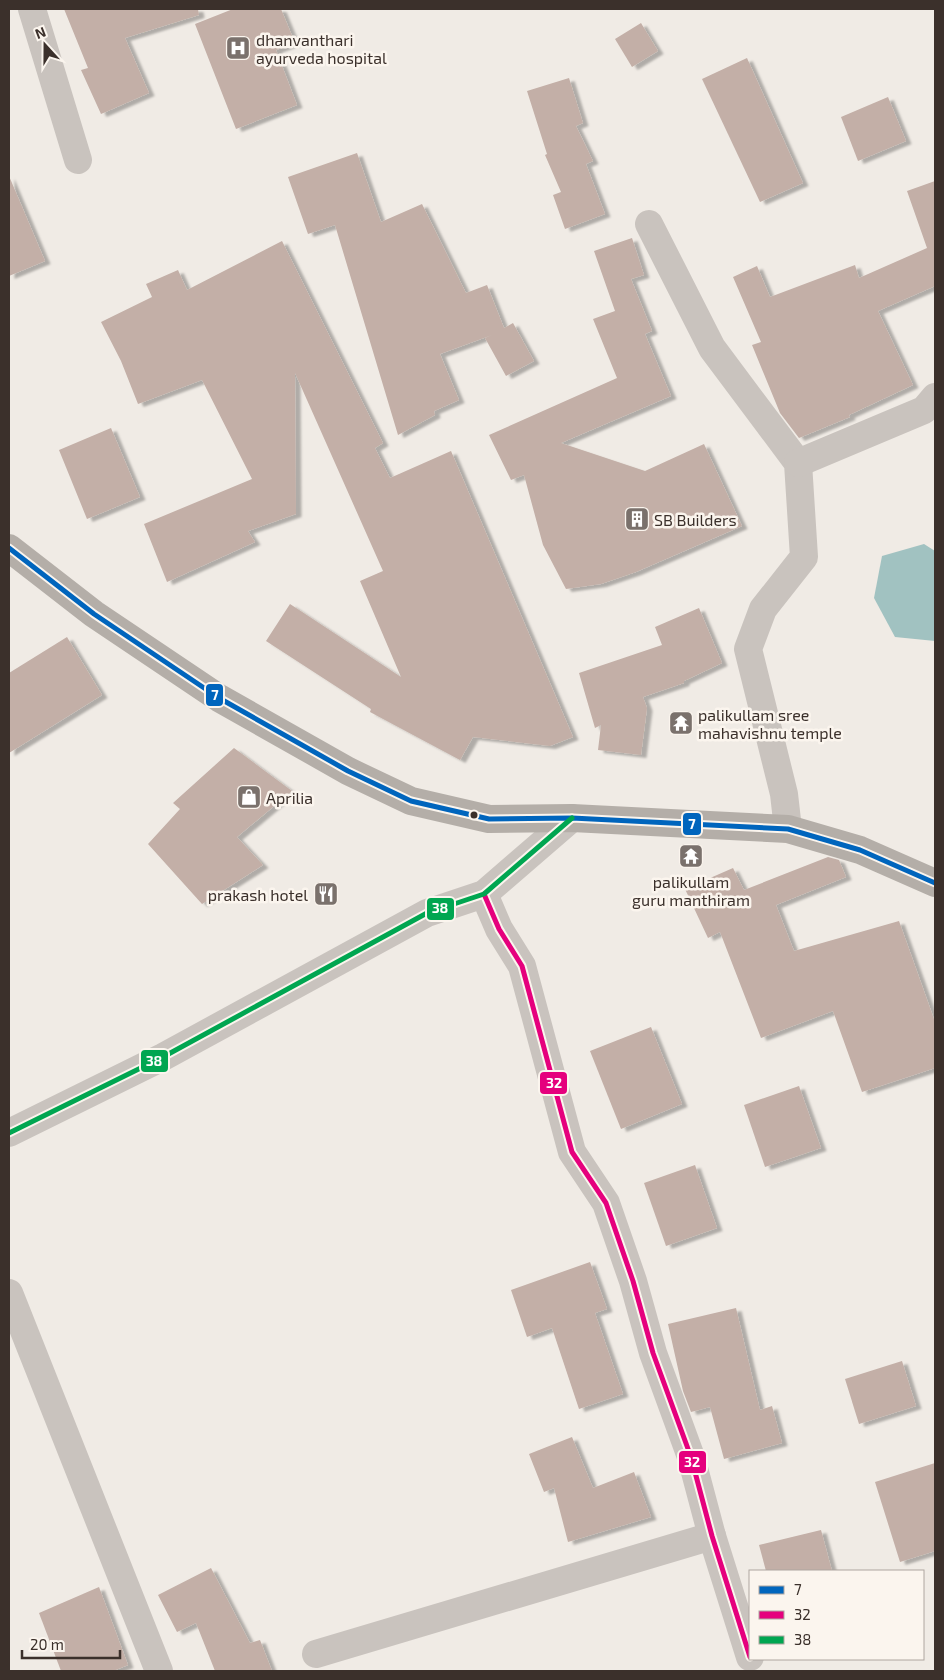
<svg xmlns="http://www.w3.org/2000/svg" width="944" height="1680" font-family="'Exo 2',sans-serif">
<defs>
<filter id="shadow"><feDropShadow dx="5.5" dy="3" stdDeviation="1" flood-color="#0004"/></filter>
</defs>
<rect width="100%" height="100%" fill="#f0ebe5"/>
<path fill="#a1c2c1" d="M924 544 935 551V641L895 637 874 598 882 556Z"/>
<g fill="#c3afa7" filter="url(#shadow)">
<path d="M64 9H198L199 15 125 38 149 93 101 114 81 70 88 68Z"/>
<path d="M233 9H281L295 43 276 50 297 105 236 129 195 24Z"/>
<path d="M641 23 658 51 632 67 615 39Z"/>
<path d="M747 58 803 183 760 202 702 79Z"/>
<path d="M569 78 583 123 576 126 593 161 586 164 605 214 565 229 553 195 561 192 545 155 547 154 527 91Z"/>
<path d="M888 97 906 141 858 161 841 117Z"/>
<path d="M357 153 381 222 422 204 466 293 487 285 504 328 513 323 534 361 506 376 485 338 492 335 440 354 459 400 434 411 435 415 398 435 335 225 308 234 288 177Z"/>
<path d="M9 176 45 261 9 276Z"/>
<path d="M935 181V286L878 311 913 385 849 415 850 417 799 438 780 413 752 345 761 342 733 277 757 266 770 297 855 265 859 278 927 248 907 191Z"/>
<path d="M632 238 644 275 631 279 652 331 645 334 671 396 561 443 645 471 704 444 742 526 636 572 601 584 566 589 543 545 524 475 511 480 489 435 617 378 593 319 615 311 594 251Z"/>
<path d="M282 241 383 443 375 448 390 478 451 451 573 737 550 746 473 737 460 760 370 712 371 709 266 641 290 604 401 677 360 581 383 571 295 373 296 514 248 531 255 542 167 582 144 524 252 479 202 380 138 404 121 361 101 322 152 297 146 284 178 270 187 290Z"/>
<path d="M111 428 140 497 87 519 59 450Z"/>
<path d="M699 608 722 663 684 681V683L643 697 647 708 641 755 598 750 601 725 595 728 579 673 662 645 655 627Z"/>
<path d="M67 637 102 695 9 753V673Z"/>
<path d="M234 748 292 791 237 837 263 865 202 904 148 844 180 809 173 803Z"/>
<path d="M828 857 839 860 846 877 776 905 794 951 899 921 935 1022V1068L862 1092 833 1011 761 1038 720 932 708 938 685 889 733 868 744 890Z"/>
<path d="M651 1027 682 1104 621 1129 590 1051Z"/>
<path d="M799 1086 821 1148 765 1167 744 1105Z"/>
<path d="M695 1165 717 1228 666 1246 644 1183Z"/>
<path d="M590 1262 607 1309 595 1313 623 1394 579 1409 552 1328 527 1337 511 1290Z"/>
<path d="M736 1308 760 1410 772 1406 782 1443 724 1459 710 1407 691 1412 683 1391 668 1324Z"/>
<path d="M902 1361 916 1406 859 1424 845 1379Z"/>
<path d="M572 1437 593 1488 634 1472 651 1517 568 1542 554 1488 544 1492 529 1454Z"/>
<path d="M935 1463V1551L900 1562 875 1482Z"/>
<path d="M821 1530 832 1571H766L759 1545Z"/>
<path d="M211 1568 250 1643 260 1640 272 1671H215L196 1623 177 1632 158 1595Z"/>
<path d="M99 1587 128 1665 113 1671H61L39 1613Z"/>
</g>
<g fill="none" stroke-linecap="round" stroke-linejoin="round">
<g stroke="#c9c3be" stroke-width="28">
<path d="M32 9 78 160"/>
<path d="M649 224 712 348 798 463 804 557 763 609 748 649 784 794 788 829"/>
<path d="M798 463 924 410 935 397"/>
<path d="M484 894 499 929 522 966 572 1152 606 1203 633 1281 653 1353 691 1457 712 1536 750 1657"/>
<path d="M9 1133 163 1057 427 913 484 894 572 818"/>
<path d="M9 1293 159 1671"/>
<path d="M316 1654 712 1536"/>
</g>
<path stroke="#b4aea8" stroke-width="28" d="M9 548 94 614 219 698 348 771 411 801 489 819 572 818 788 829 860 850 935 883"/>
<defs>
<path id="bus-1" d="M9 548 94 614 219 698 348 771 411 801 489 819 572 818 788 829 860 850 935 883"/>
<path id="bus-2" d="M484 894 499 929 522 966 572 1152 606 1203 633 1281 653 1353 691 1457 712 1536 750 1657"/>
<path id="bus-3" d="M9 1133 163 1057 427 913 484 894 572 818"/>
</defs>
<use href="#bus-1" stroke="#fbf5ee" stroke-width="9"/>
<use href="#bus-2" stroke="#fbf5ee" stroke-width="9"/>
<use href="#bus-3" stroke="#fbf5ee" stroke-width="9"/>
<use href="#bus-1" stroke="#0065bd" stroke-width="5"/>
<use href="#bus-2" stroke="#e5007d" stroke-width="5"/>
<use href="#bus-3" stroke="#00a651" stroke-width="5"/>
</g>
<defs>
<symbol id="hospital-square" viewBox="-11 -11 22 22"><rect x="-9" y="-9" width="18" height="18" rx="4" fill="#7a716c" stroke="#fbf5ee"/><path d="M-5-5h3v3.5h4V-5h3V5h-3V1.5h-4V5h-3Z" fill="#fff"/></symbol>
<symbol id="building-square" viewBox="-11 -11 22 22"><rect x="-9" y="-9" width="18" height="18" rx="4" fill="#7a716c" stroke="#fbf5ee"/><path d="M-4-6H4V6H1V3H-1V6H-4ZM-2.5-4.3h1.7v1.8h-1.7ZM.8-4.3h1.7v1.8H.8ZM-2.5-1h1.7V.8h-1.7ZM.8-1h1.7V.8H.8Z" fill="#fff"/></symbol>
<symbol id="temple-square" viewBox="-11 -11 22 22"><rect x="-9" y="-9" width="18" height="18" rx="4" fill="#7a716c" stroke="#fbf5ee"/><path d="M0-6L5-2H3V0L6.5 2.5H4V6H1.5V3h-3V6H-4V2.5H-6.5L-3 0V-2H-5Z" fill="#fff"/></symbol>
<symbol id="shop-square" viewBox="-11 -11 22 22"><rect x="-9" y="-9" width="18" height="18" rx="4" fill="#7a716c" stroke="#fbf5ee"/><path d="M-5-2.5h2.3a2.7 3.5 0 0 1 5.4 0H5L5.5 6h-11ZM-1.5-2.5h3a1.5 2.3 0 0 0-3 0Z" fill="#fff"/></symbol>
<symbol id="restaurant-square" viewBox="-11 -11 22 22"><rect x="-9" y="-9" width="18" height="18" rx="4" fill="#7a716c" stroke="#fbf5ee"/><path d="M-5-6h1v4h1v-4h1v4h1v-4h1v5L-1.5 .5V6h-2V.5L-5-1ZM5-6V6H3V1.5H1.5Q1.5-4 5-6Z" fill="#fff"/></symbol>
</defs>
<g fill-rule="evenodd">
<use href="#hospital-square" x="224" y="34" width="28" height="28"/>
<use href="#building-square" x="623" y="505" width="28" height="28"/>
<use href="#temple-square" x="667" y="709" width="28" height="28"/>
<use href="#shop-square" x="235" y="783" width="28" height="28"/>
<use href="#temple-square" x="677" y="842" width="28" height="28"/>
<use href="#restaurant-square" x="312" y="880" width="28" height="28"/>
</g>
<circle fill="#3b302b" stroke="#fbf5ee" stroke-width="2" cx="474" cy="815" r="4.5"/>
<g text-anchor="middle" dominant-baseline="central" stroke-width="5" stroke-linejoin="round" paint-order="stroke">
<g font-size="16" fill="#3b302b" stroke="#fbf5ee" text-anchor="start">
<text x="256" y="39">dhanvanthari<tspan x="256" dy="18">ayurveda hospital</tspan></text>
<text x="654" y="519">SB Builders</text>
<text x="698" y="714">palikullam sree<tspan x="698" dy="18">mahavishnu temple</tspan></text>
<text x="266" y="797">Aprilia</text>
<text x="691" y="881" text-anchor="middle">palikullam<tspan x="691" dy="18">guru manthiram</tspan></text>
<text x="308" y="894" text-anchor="end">prakash hotel</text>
</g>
</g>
<g stroke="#fbf5ee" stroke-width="2">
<rect x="205" y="683" width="19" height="24" rx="5" fill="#0065bd"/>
<rect x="682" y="812" width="20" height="24" rx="5" fill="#0065bd"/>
<rect x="426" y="897" width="29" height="24" rx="5" fill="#00a651"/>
<rect x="140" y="1049" width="29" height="24" rx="5" fill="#00a651"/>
<rect x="539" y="1071" width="29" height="24" rx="5" fill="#e5007d"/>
<rect x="678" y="1450" width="29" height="24" rx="5" fill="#e5007d"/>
</g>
<g font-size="14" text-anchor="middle" font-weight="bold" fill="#fff">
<text x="215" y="700">7</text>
<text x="692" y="829">7</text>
<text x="440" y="913">38</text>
<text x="154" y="1066">38</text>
<text x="554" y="1088">32</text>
<text x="692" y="1467">32</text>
</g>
<rect width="944" height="1680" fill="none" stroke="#3b302b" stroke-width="20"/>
<rect x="749" y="1570" width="175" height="90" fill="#fbf5ee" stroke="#aea6a0"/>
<rect x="759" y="1586" width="25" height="8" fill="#0065bd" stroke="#aea6a0"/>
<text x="794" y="1595" font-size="15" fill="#3b302b">7</text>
<rect x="759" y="1611" width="25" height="8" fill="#e5007d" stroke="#aea6a0"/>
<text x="794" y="1620" font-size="15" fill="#3b302b">32</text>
<rect x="759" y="1636" width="25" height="8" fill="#00a651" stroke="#aea6a0"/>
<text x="794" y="1645" font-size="15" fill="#3b302b">38</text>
<g transform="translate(45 45) rotate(339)" stroke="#fbf5ee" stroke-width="4" paint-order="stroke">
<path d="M0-4L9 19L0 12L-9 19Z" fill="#3b302b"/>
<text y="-8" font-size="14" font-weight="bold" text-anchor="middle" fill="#3b302b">N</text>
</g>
<path d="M22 1650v8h98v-8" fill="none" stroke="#3b302b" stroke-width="2.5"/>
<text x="30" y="1650" font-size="15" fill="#3b302b" stroke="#fbf5ee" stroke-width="4" paint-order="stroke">20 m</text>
</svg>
